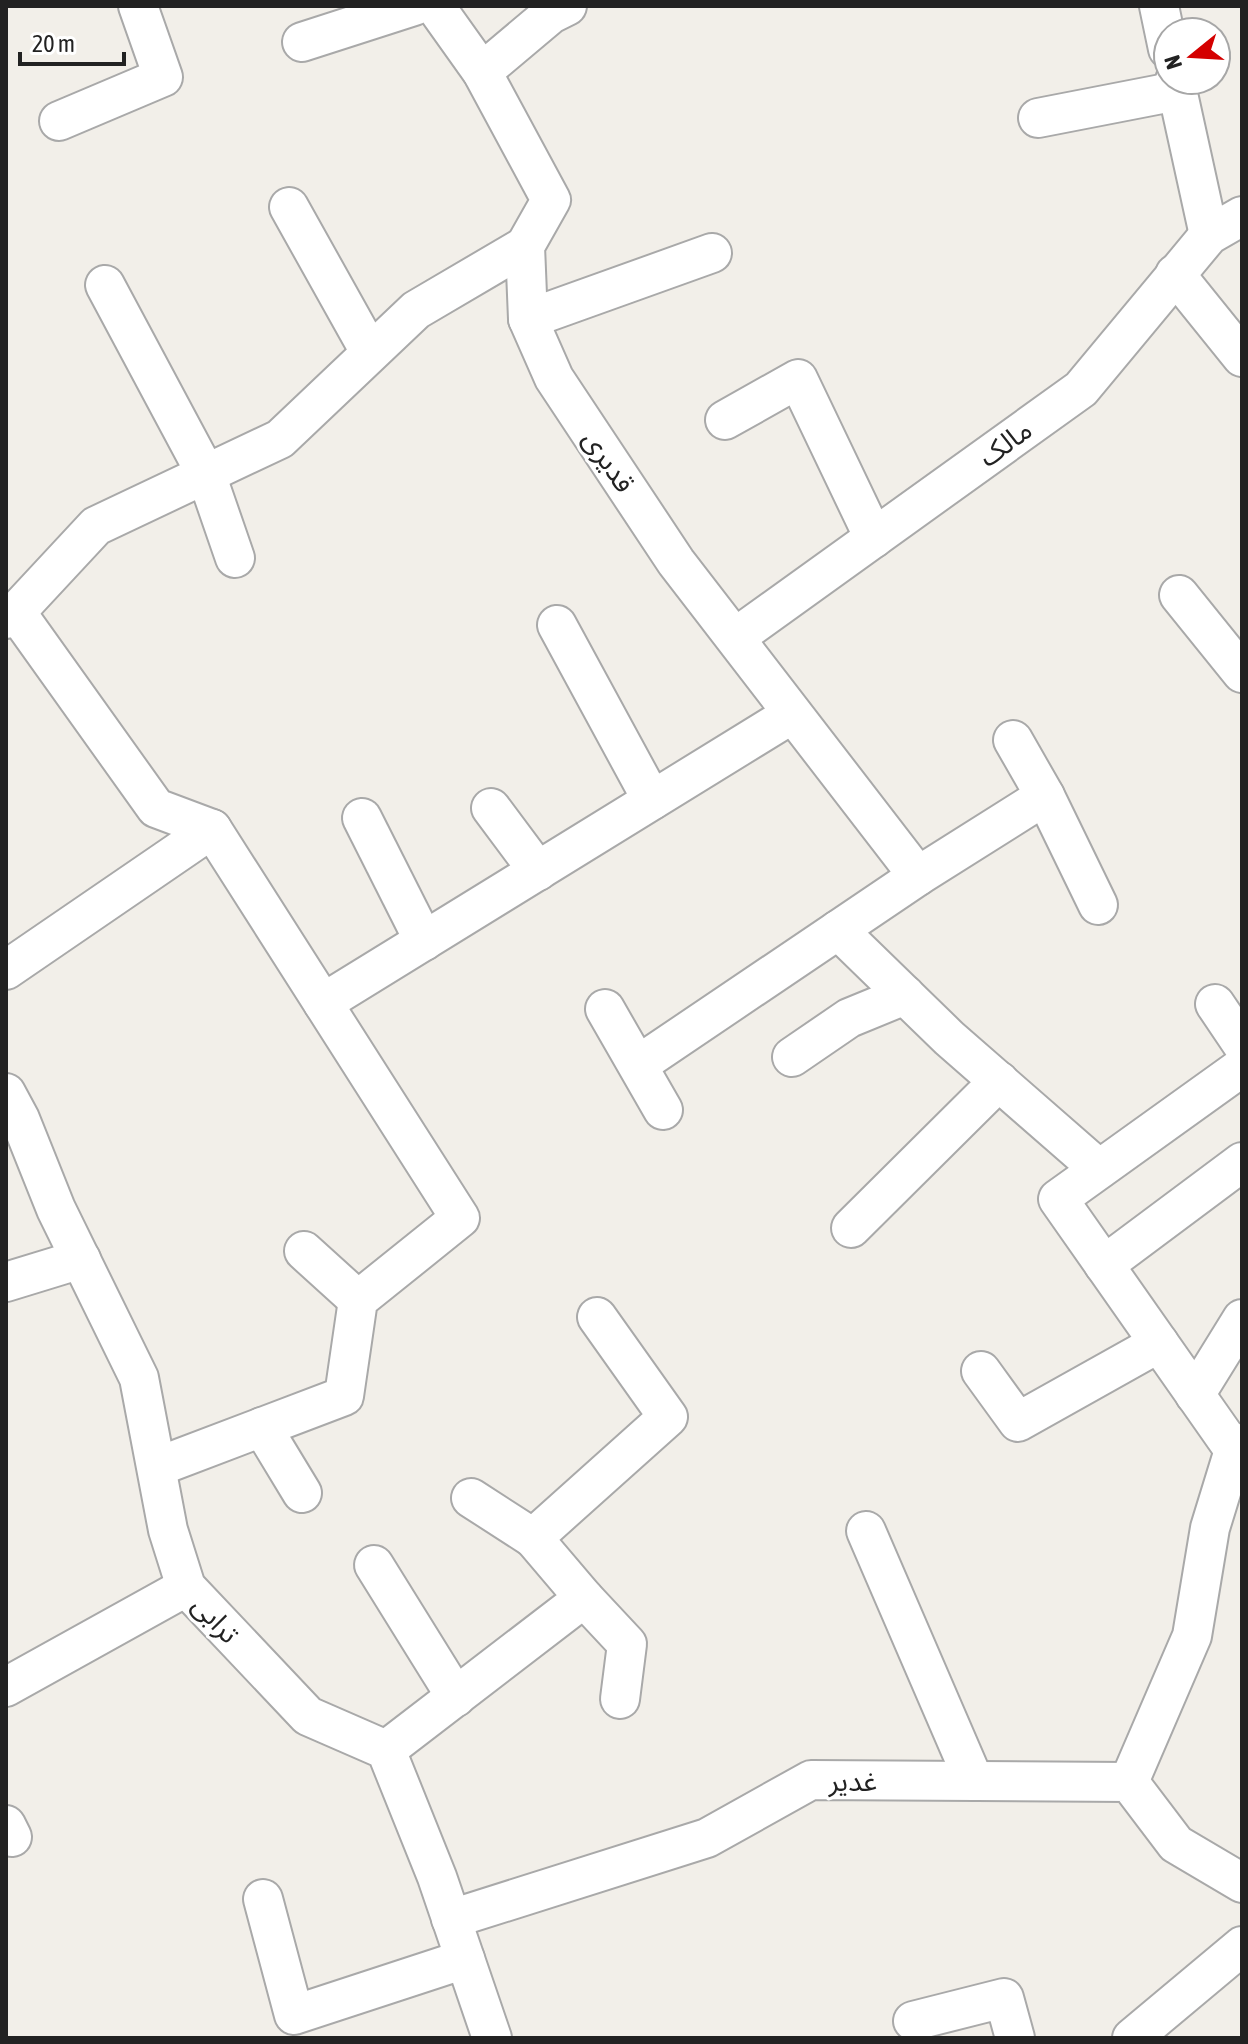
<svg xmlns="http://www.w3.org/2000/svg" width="1248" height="2044" font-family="'Asap Condensed','Noto Sans Arabic',sans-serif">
<rect width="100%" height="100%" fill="#f2efe9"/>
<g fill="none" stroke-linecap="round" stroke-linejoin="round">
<defs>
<g id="minor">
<path d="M435 6 482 72 551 200 525 246 528 319 554 378 676 562 918 876"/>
<path d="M1159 6 1168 49"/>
<path d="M302 42 414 6"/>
<path d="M482 72 551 14 567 6"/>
<path d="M1175 80 1209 235"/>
<path d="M1038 118 1177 91"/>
<path d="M59 121 163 77 138 6"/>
<path d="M289 207 370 352"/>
<path d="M1175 274 1242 357"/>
<path d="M105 285 206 474 235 558"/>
<path d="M528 319 712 253"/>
<path d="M725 420 798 379 874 538"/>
<path d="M1179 595 1242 673"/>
<path d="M16 612 156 808 212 829 460 1218 358 1300 344 1396 157 1467"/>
<path d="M6 619 16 612 96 526 280 439 416 310 525 246"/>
<path d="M557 625 652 800"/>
<path d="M736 637 1081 389 1209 235 1242 216"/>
<path d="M1045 796 1098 905"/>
<path d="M491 808 538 871"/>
<path d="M362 818 424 941"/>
<path d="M838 930 949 1038 1099 1169"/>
<path d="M6 970 212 829"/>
<path d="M323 1003 792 714"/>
<path d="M1215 1004 1242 1044"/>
<path d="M605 1009 663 1110"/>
<path d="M792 1057 849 1018 905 995"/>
<path d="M638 1065 918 876 1045 796 1013 740"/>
<path d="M6 1093 20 1119 56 1209 139 1378 168 1530 186 1587 308 1716 386 1750 437 1877 492 2038"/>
<path d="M851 1228 999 1081"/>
<path d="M304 1251 358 1300"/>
<path d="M1104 1265 1242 1162"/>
<path d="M6 1282 81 1259"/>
<path d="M981 1371 1018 1422 1159 1343"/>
<path d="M1195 1395 1242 1319"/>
<path d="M262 1427 302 1493"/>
<path d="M1234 1450 1058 1199 1242 1067"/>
<path d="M471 1498 533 1538"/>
<path d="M866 1531 974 1781"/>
<path d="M374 1565 456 1697"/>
<path d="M584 1598 627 1644 620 1699"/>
<path d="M6 1687 186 1587"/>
<path d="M386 1750 584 1598 533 1538 668 1417 597 1317"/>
<path d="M1129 1782 1192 1636 1210 1528 1234 1450 1242 1443"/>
<path d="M6 1825 12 1837"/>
<path d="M263 1899 294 2015 465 1959"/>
<path d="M451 1919 707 1838 811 1780 1129 1782 1176 1844 1242 1883"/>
<path d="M913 2021 1004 1998 1015 2038"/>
<path d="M1132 2038 1242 1946"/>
</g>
</defs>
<use href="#minor" stroke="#a9a9a9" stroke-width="42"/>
<use href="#minor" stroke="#fff" stroke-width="38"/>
</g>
<g text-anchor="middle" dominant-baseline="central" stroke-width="6" stroke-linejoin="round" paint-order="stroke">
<g font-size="28" fill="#222" stroke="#fff">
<text transform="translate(1005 443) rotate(-36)">مالک</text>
<text transform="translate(609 461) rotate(56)">قدیری</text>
<text transform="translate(216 1619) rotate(47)">ترابی</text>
<text x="853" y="1781">غدیر</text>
</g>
</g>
<rect width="1248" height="2044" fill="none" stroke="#222222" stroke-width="16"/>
<g transform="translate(1192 56) rotate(252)"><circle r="38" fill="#ffffff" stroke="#a7a7a7" stroke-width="2"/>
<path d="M0-6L14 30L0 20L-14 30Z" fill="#d40000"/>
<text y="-12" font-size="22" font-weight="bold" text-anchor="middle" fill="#222222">N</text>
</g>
<path d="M20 52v12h104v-12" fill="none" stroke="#222222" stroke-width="4"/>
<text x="32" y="52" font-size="24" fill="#222222" stroke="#ffffff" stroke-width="6" paint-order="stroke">20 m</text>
</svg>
